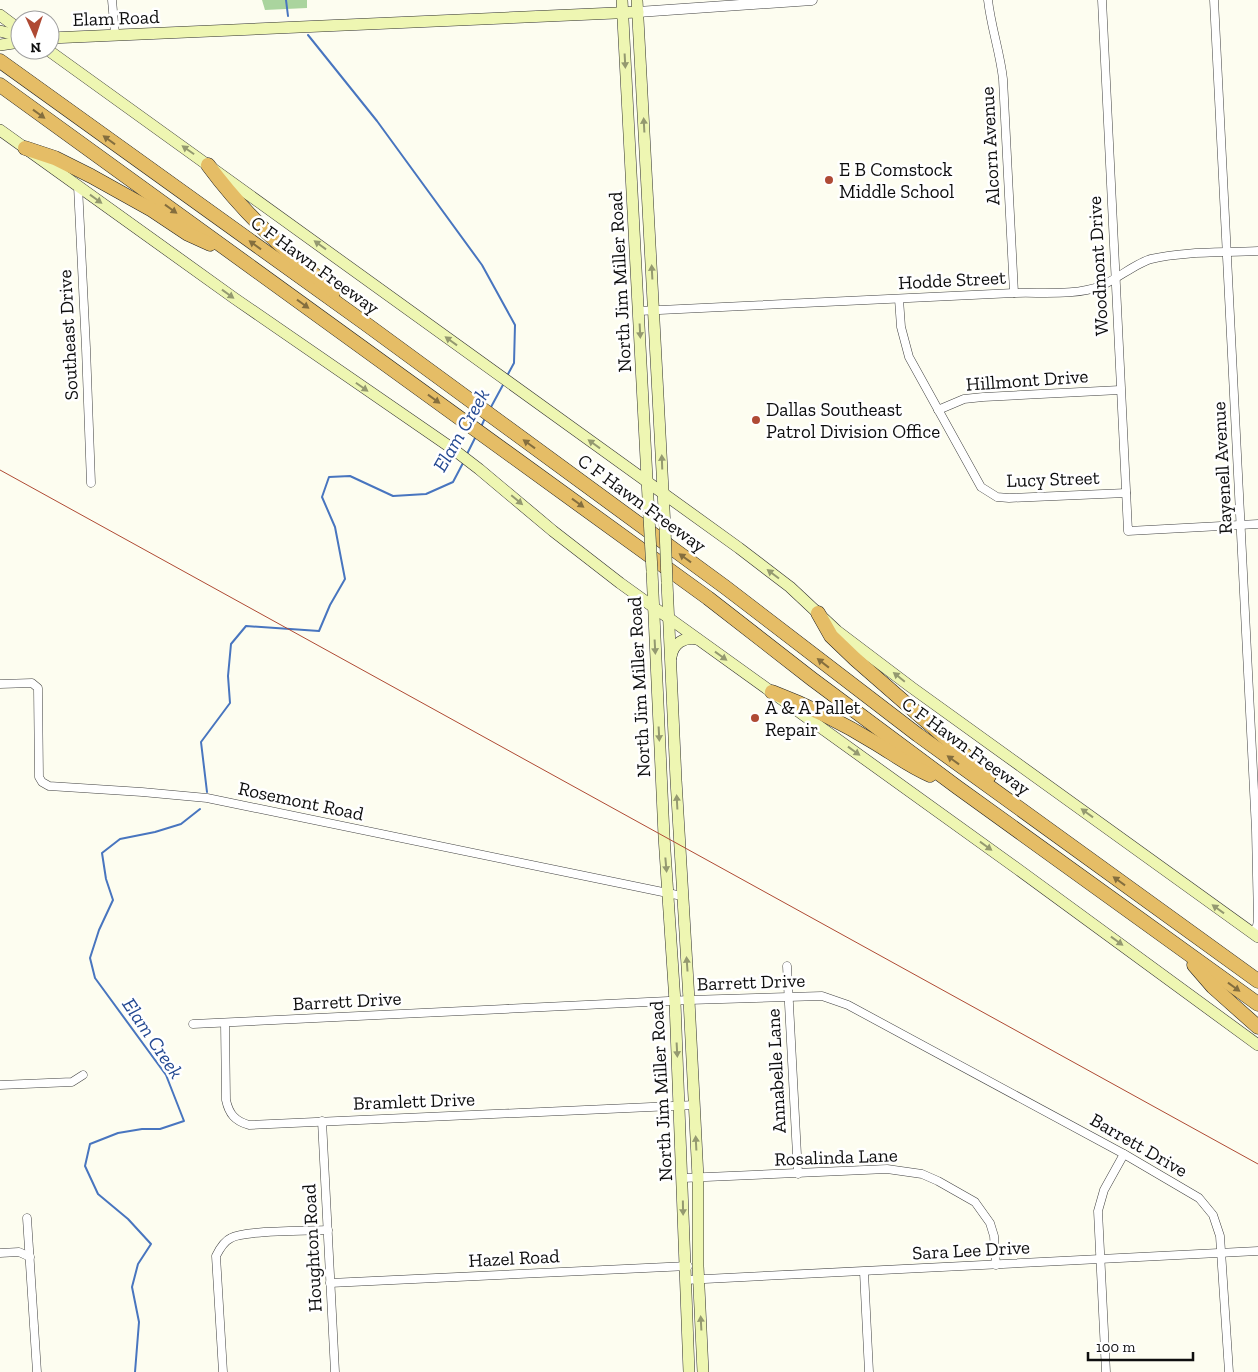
<svg xmlns="http://www.w3.org/2000/svg" width="1258" height="1372" font-family="'Zilla Slab',serif">
<rect width="100%" height="100%" fill="#fdfdf0"/>
<path fill="#aad49e" d="M262 0H307V8L265 10Z"/>
<g fill="none" stroke-linecap="round" stroke-linejoin="round">
<g stroke="#4875bf" stroke-width="2">
<path d="M286 0 288 16"/>
<path d="M308 35 377 121 482 265 515 325 514 363 507 376"/>
<path d="M491 407 504 383"/>
<path d="M481 427 485 418"/>
<path d="M467 454 476 436"/>
<path d="M207 792 201 742 230 703 228 676 231 644 246 626 319 631 330 605 345 579 335 527 322 497 329 477 350 476 393 496 426 494 453 482 463 463"/>
<path d="M135 1372 139 1322 132 1287 138 1264 151 1244 128 1219 98 1194 85 1166 90 1144 118 1133 142 1129H160L184 1121 166 1075 95 978 90 958 99 930 113 900 106 879 102 853 120 839 155 832 181 824 200 809"/>
</g>
<defs>
<g id="minor">
<path d="M112 0 115 34"/>
<path d="M988 0C991 27 1000 52 1003 79L1014 293"/>
<path d="M1102 0 1128 531 1258 524"/>
<path d="M1214 0 1256 830 1258 920 1257 926 1252 933"/>
<path d="M78 186 86 348 91 483"/>
<path d="M899 299 901 327 909 357 981 487 997 497 1009 498 1126 493"/>
<path d="M639 311 1014 293C1041 292 1075 296 1101 286 1117 279 1138 262 1151 259 1183 251 1225 253 1258 251"/>
<path d="M938 410 964 399 983 397 1120 390"/>
<path d="M0 684 32 683 38 688 39 777 42 782 49 786 142 792 207 798 682 896"/>
<path d="M787 966 798 1174"/>
<path d="M225 1023 226 1100C229 1114 235 1121 249 1125L695 1105"/>
<path d="M193 1024 689 1000 822 996 848 1005 1124 1154 1199 1198 1213 1215 1220 1236 1229 1372"/>
<path d="M0 1085 72 1082 83 1075"/>
<path d="M322 1121 335 1372"/>
<path d="M683 1178 887 1169 922 1174 938 1181 975 1202 990 1223 994 1236 996 1265"/>
<path d="M27 1218 37 1372"/>
<path d="M0 1253 19 1252 30 1257"/>
<path d="M864 1272 869 1372"/>
<path d="M685 1280 1258 1251"/>
<path d="M330 1283 688 1266"/>
<path d="M223 1372 216 1256C219 1250 224 1241 231 1238 244 1230 309 1231 328 1230"/>
<path d="M1106 1372 1098 1211 1104 1190 1124 1154"/>
</g>
<path id="tertiary" d="M638 12 812 0"/>
<g id="secondary">
<path d="M622 0 649 517"/>
<path d="M637 0 665 528"/>
<path d="M0 15 20 30"/>
<path d="M0 31 20 36"/>
<path d="M50 38 638 12"/>
<path d="M0 45 20 42"/>
<path d="M48 50 739 548 790 587 837 631 911 687 1258 937"/>
<path d="M0 130 234 298 453 449 479 469 553 531 620 583 1019 870 1258 1045"/>
<path d="M652 571 664 836 675 1002 689 1372"/>
<path d="M667 582 676 780 689 1000 698 1178V1266L703 1372"/>
<path d="M671 657C673 643 684 637 697 639"/>
</g>
<g id="motorway">
<path d="M0 61 366 324 725 587 918 735 1258 981"/>
<path d="M0 85 708 598 812 679 957 787 1258 1004"/>
<path d="M25 148 55 158 91 176 152 210 188 234 210 244"/>
<path d="M208 165C244 214 287 253 334 291"/>
<path d="M818 613 831 636 855 659 989 776"/>
<path d="M772 692C809 706 843 723 877 744 895 755 911 767 930 775"/>
<path d="M1194 965 1213 987 1258 1027"/>
</g>
</defs>
<use href="#minor" stroke="#414141" stroke-width="9"/>
<use href="#tertiary" stroke="#414141" stroke-width="11"/>
<use href="#secondary" stroke="#303030" stroke-width="12"/>
<use href="#motorway" stroke="#1f1f1f" stroke-width="15"/>
<use href="#minor" stroke="#fff" stroke-width="8"/>
<use href="#tertiary" stroke="#fff" stroke-width="10"/>
<use href="#secondary" stroke="#eef6b2" stroke-width="11"/>
<use href="#motorway" stroke="#e5bd66" stroke-width="14"/>
<path stroke="#af4a34" stroke-width="1" d="M0 470 1258 1164"/>
<defs>
<g id="secondary-bridge">
<path d="M649 517 652 571"/>
<path d="M665 528 667 582"/>
</g>
</defs>
<use href="#secondary-bridge" stroke="#303030" stroke-width="12" stroke-linecap="butt"/>
<use href="#secondary-bridge" stroke="#eef6b2" stroke-width="11"/>
</g>
<defs><path id="oneway-solid" d="M-6-.8H1V-3.2L6.5 0L1 3.2V.8H-6Z" transform="scale(1.25)"/></defs>
<g fill="#949970">
<use href="#oneway-solid" transform="translate(625 61) rotate(87)"/>
<use href="#oneway-solid" transform="translate(644 125) rotate(-93)"/>
<use href="#oneway-solid" transform="translate(188 150) rotate(-145)"/>
<use href="#oneway-solid" transform="translate(96 199) rotate(36)"/>
<use href="#oneway-solid" transform="translate(320 245) rotate(-144)"/>
<use href="#oneway-solid" transform="translate(652 272) rotate(-93)"/>
<use href="#oneway-solid" transform="translate(228 294) rotate(36)"/>
<use href="#oneway-solid" transform="translate(640 331) rotate(87)"/>
<use href="#oneway-solid" transform="translate(451 341) rotate(-144)"/>
<use href="#oneway-solid" transform="translate(362 387) rotate(35)"/>
<use href="#oneway-solid" transform="translate(594 444) rotate(-144)"/>
<use href="#oneway-solid" transform="translate(662 462) rotate(-92)"/>
<use href="#oneway-solid" transform="translate(517 500) rotate(40)"/>
<use href="#oneway-solid" transform="translate(773 574) rotate(-143)"/>
<use href="#oneway-solid" transform="translate(655 647) rotate(87)"/>
<use href="#oneway-solid" transform="translate(721 656) rotate(36)"/>
<use href="#oneway-solid" transform="translate(899 677) rotate(-141)"/>
<use href="#oneway-solid" transform="translate(659 734) rotate(87)"/>
<use href="#oneway-solid" transform="translate(854 751) rotate(36)"/>
<use href="#oneway-solid" transform="translate(677 802) rotate(-93)"/>
<use href="#oneway-solid" transform="translate(1087 813) rotate(-144)"/>
<use href="#oneway-solid" transform="translate(986 846) rotate(36)"/>
<use href="#oneway-solid" transform="translate(666 865) rotate(85)"/>
<use href="#oneway-solid" transform="translate(1218 909) rotate(-144)"/>
<use href="#oneway-solid" transform="translate(1117 941) rotate(36)"/>
<use href="#oneway-solid" transform="translate(687 964) rotate(-94)"/>
<use href="#oneway-solid" transform="translate(677 1050) rotate(87)"/>
<use href="#oneway-solid" transform="translate(696 1143) rotate(-93)"/>
<use href="#oneway-solid" transform="translate(683 1208) rotate(89)"/>
<use href="#oneway-solid" transform="translate(701 1323) rotate(-93)"/>
</g>
<g fill="#846e3e">
<use href="#oneway-solid" transform="translate(39 114) rotate(36)"/>
<use href="#oneway-solid" transform="translate(109 140) rotate(-144)"/>
<use href="#oneway-solid" transform="translate(171 209) rotate(36)"/>
<use href="#oneway-solid" transform="translate(255 245) rotate(-144)"/>
<use href="#oneway-solid" transform="translate(303 304) rotate(36)"/>
<use href="#oneway-solid" transform="translate(434 399) rotate(36)"/>
<use href="#oneway-solid" transform="translate(529 444) rotate(-144)"/>
<use href="#oneway-solid" transform="translate(578 503) rotate(36)"/>
<use href="#oneway-solid" transform="translate(685 558) rotate(-144)"/>
<use href="#oneway-solid" transform="translate(823 663) rotate(-142)"/>
<use href="#oneway-solid" transform="translate(953 760) rotate(-144)"/>
<use href="#oneway-solid" transform="translate(1119 881) rotate(-144)"/>
<use href="#oneway-solid" transform="translate(1234 987) rotate(36)"/>
</g>
<g fill="#af4a34" stroke="#fff" stroke-width="2">
<circle cx="829" cy="180" r="5"/>
<circle cx="756" cy="420" r="5"/>
<circle cx="755" cy="718" r="5"/>
</g>
<g text-anchor="middle" dominant-baseline="central" stroke-width="5" stroke-linejoin="round" paint-order="stroke">
<g font-size="19" fill="#0e0e0e" stroke="#fff">
<text transform="translate(116 18) rotate(-2)">Elam Road</text>
<text transform="translate(990 146) rotate(-93)">Alcorn Avenue</text>
<text transform="translate(315 265) rotate(36)">C F Hawn Freeway</text>
<text transform="translate(1098 266) rotate(-93)">Woodmont Drive</text>
<text transform="translate(952 280) rotate(-3)">Hodde Street</text>
<text transform="translate(620 282) rotate(-93)">North Jim Miller Road</text>
<text transform="translate(68 335) rotate(-93)">Southeast Drive</text>
<text transform="translate(1027 380) rotate(-4)">Hillmont Drive</text>
<text transform="translate(1222 468) rotate(-93)">Rayenell Avenue</text>
<text transform="translate(1053 479) rotate(-2)">Lucy Street</text>
<text transform="translate(642 503) rotate(36)">C F Hawn Freeway</text>
<text transform="translate(639 687) rotate(-93)">North Jim Miller Road</text>
<text transform="translate(966 746) rotate(36)">C F Hawn Freeway</text>
<text transform="translate(301 801) rotate(12)">Rosemont Road</text>
<text transform="translate(751 982) rotate(-2)">Barrett Drive</text>
<text transform="translate(347 1001) rotate(-3)">Barrett Drive</text>
<text transform="translate(776 1071) rotate(-93)">Annabelle Lane</text>
<text transform="translate(661 1091) rotate(-93)">North Jim Miller Road</text>
<text transform="translate(414 1101) rotate(-2)">Bramlett Drive</text>
<text transform="translate(1139 1145) rotate(30)">Barrett Drive</text>
<text transform="translate(836 1157) rotate(-2)">Rosalinda Lane</text>
<text transform="translate(312 1248) rotate(-93)">Houghton Road</text>
<text transform="translate(971 1250) rotate(-3)">Sara Lee Drive</text>
<text transform="translate(514 1258) rotate(-3)">Hazel Road</text>
</g>
<g font-size="19" fill="#0e0e0e" stroke="#fff" text-anchor="start">
<text x="839" y="169">E B Comstock<tspan x="839" dy="22">Middle School</tspan></text>
<text x="766" y="409">Dallas Southeast<tspan x="766" dy="22">Patrol Division Office</tspan></text>
<text x="765" y="707">A &amp; A Pallet<tspan x="765" dy="22">Repair</tspan></text>
</g>
<g font-size="20" font-style="italic" fill="#244992" stroke="#fff">
<text transform="translate(461 430) rotate(-60)">Elam Creek</text>
<text transform="translate(153 1038) rotate(56)">Elam Creek</text>
</g>
</g>
<g transform="translate(35 35) rotate(177)"><circle r="24" fill="#ffffff" stroke="#9f9f9f"/>
<path d="M0-4L9 19L0 12L-9 19Z" fill="#af4a34"/>
<text y="-8" font-size="14" font-weight="bold" text-anchor="middle" fill="#0e0e0e">N</text>
</g>
<path d="M1088 1352v8h105v-8" fill="none" stroke="#0e0e0e" stroke-width="2.5"/>
<text x="1096" y="1352" font-size="15" fill="#0e0e0e" stroke="#ffffff" stroke-width="4" paint-order="stroke">100 m</text>
</svg>
